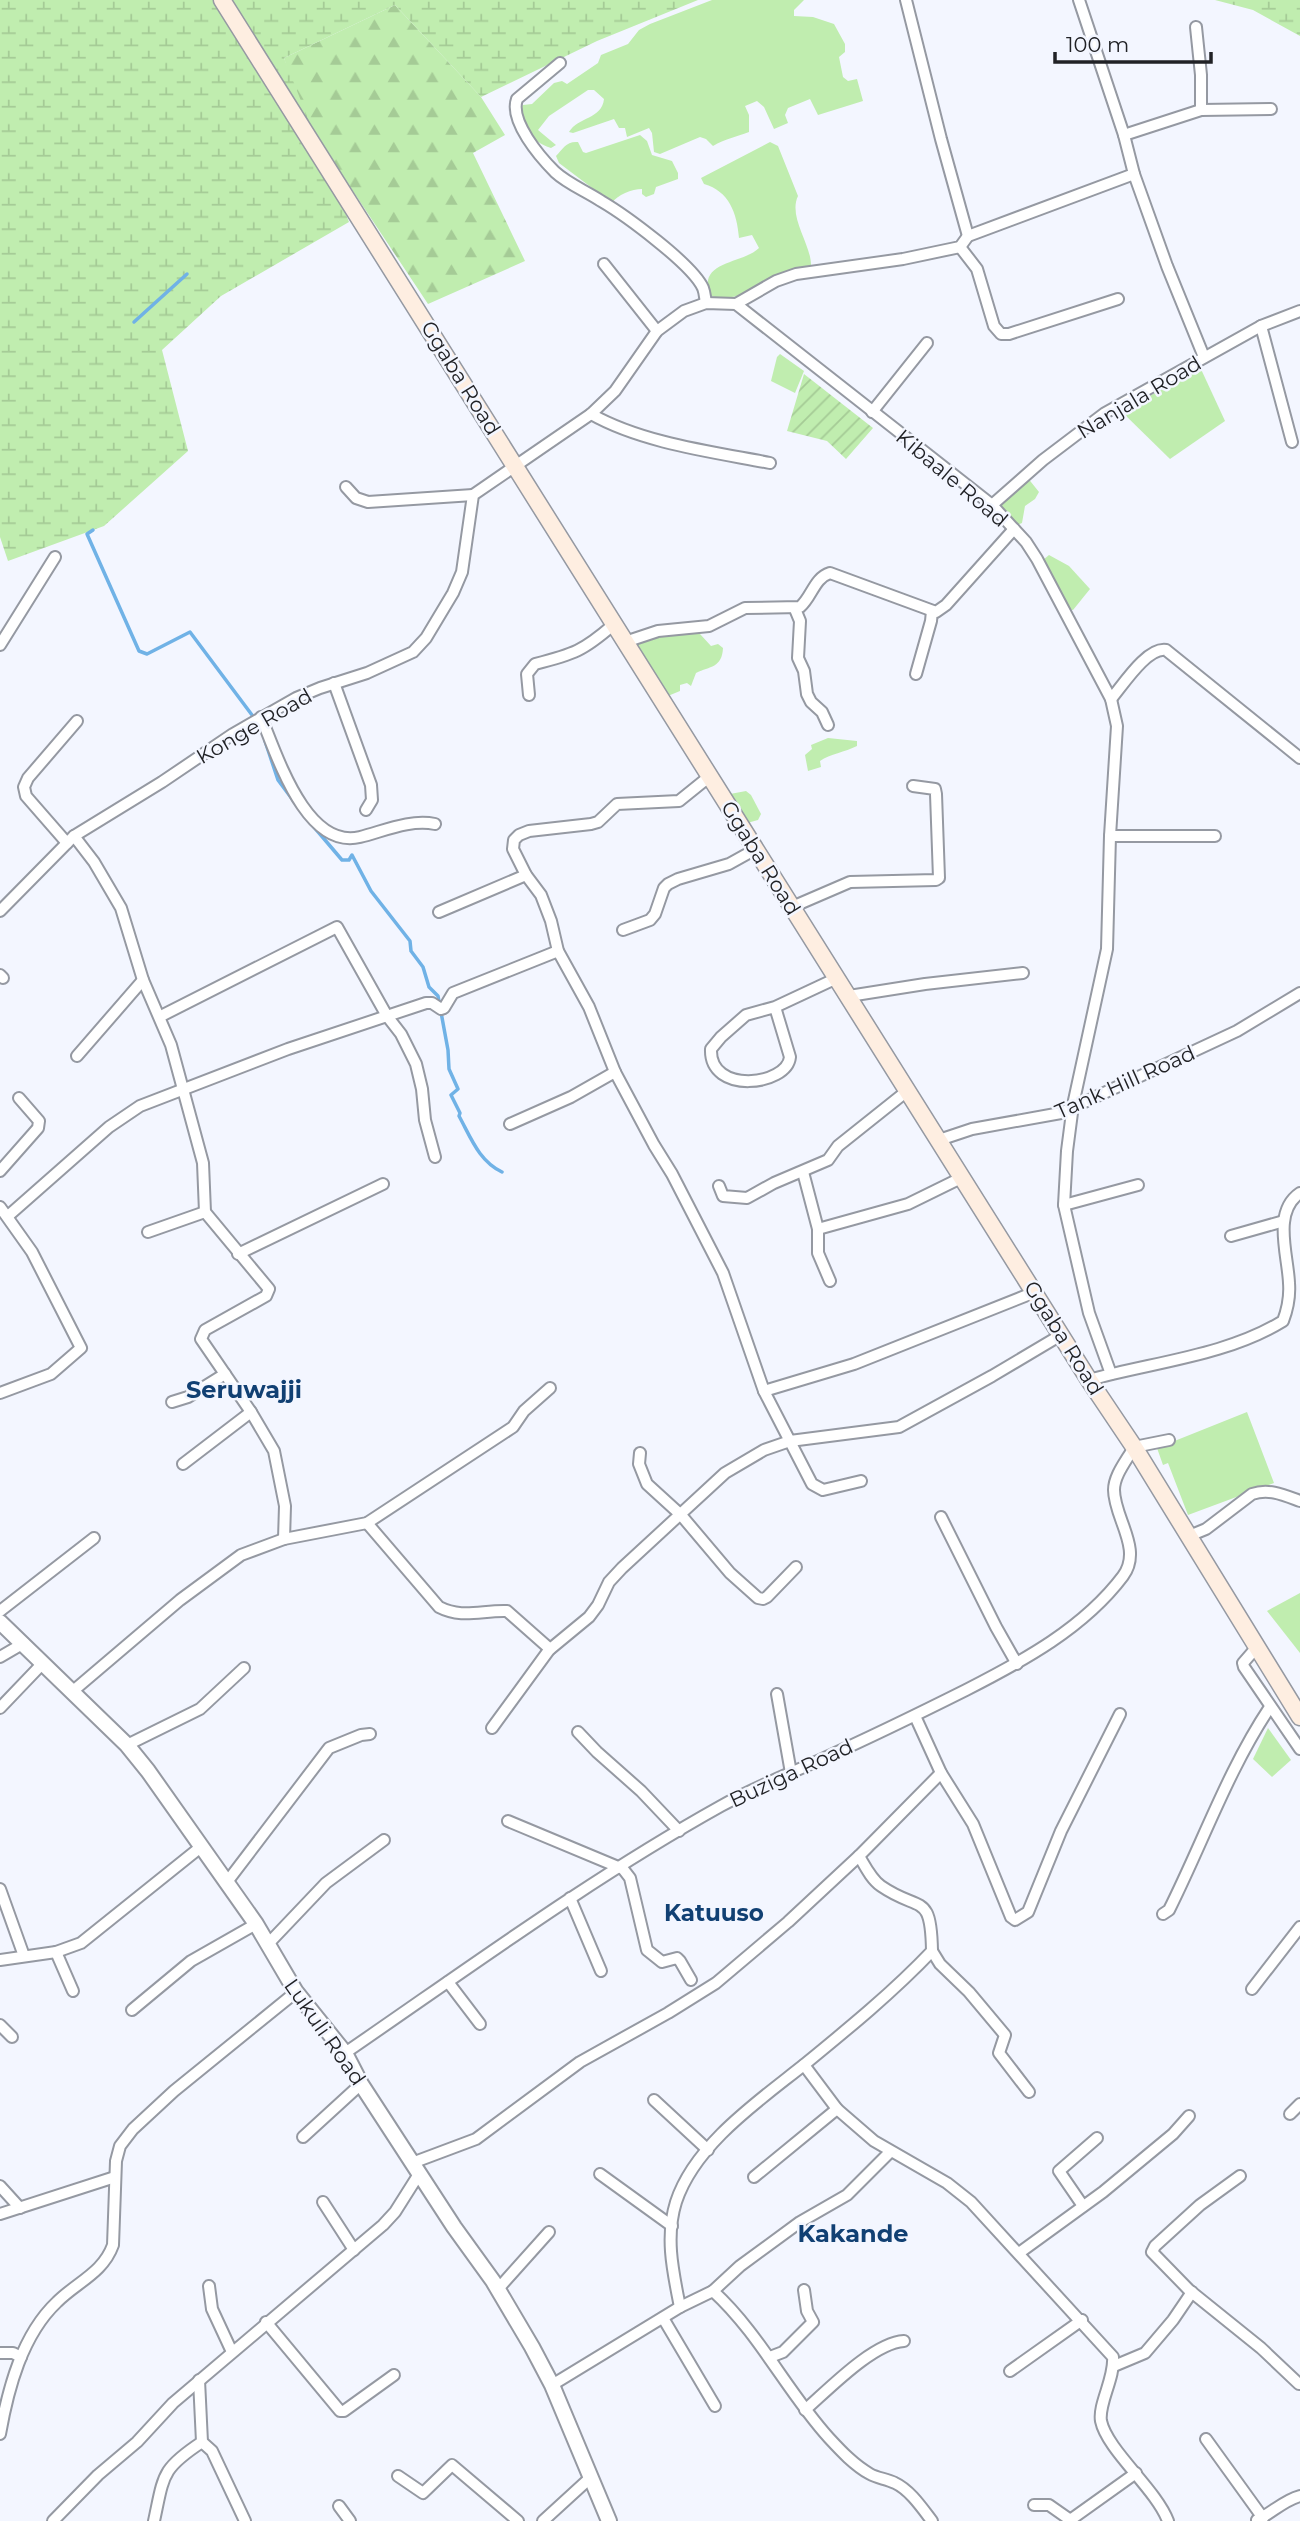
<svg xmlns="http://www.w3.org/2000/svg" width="1300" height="2521" font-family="Montserrat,sans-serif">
<defs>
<pattern id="forest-firs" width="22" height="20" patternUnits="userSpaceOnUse" patternTransform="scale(1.75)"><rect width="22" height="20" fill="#c0edaf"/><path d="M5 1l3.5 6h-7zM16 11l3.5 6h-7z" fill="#a5cb96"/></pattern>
<pattern id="wetland-marsh" width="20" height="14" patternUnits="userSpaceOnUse" patternTransform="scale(1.75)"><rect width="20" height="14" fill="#c0edaf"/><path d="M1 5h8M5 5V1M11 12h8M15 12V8" fill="none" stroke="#a5cb96"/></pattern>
<pattern id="garden-furrows" width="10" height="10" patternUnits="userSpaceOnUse" patternTransform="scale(1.75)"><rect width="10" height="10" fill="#c0edaf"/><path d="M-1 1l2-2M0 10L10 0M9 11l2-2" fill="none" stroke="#a5cb96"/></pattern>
</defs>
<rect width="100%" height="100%" fill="#f3f6ff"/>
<g fill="#c0edaf">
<path d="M712 0H804L794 10V16L813 17 834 24 845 44V52L839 57 843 77 848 81 857 79 863 101 818 115 810 99 788 108 785 115 788 123 774 129 764 107 757 101 745 106 749 115V132C736 137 725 139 713 146L706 139 700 137 660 154 654 152 652 133 649 128 627 137 625 128H619L614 119 573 133 569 132C578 117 602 119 604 99L594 90H588L549 116 538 130 556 145 551 148C531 142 525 127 521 108L523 105 532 104 554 83 562 81 567 84 598 63 601 55 628 44 639 30 650 24Z"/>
<path d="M640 135 647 141 652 155 672 161 678 173V179L656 187 654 194 646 197 642 194V189C632 189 617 195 612 203L559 163 556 156C563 149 566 141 578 142L583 152 586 153Z"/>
<path d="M770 142 778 146 798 196C788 217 811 244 811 265 782 276 742 305 711 296 695 261 743 264 759 248L752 235 739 238C737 213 729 191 704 184L701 178Z"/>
<path d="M780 354 804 371 795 393 771 381 777 357Z"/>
<path d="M1200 367 1225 421 1170 459 1122 412Z"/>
<path d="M1027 477 1039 492 1035 499 1025 506 1022 523 1015 526 997 507Z"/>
<path d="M1049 555 1069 566 1090 589 1073 610 1067 609 1043 560Z"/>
<path d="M689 631 700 634 711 646 718 644 723 648C722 668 710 666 696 673L691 686 687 683 680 685V691L663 698 631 646 654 636Z"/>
<path d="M828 738 857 741V746C845 752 830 754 820 761L821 767 808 771 805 755 812 749 811 745Z"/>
<path d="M746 791 751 795 761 814 758 820 747 823 730 794Z"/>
<path d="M1247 1412 1274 1483 1188 1515 1168 1463 1163 1465 1157 1448Z"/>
<path d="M1300 1593V1653L1267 1611Z"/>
<path d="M1268 1728 1291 1760 1272 1777 1253 1759Z"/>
</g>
<path fill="url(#forest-firs)" d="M395 5 481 97 505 135 473 153 525 261 428 304 301 113 284 58Z"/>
<g fill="url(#wetland-marsh)">
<path d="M0 0H698L597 41 481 97 395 5 284 58 349 222 221 296 162 350 188 451 104 526 8 561 0 537Z"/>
<path d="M1215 0H1300V36L1253 10Z"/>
</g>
<path fill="url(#garden-furrows)" d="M804 374 873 428 846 459 827 441 787 431Z"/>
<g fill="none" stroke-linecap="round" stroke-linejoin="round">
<g stroke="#70b2e6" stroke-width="3.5">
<path d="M134 322 187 274"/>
<path d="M93 530 87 534 139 651 147 654 190 632 252 715"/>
<path d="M265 741 278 780 301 811"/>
<path d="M308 820 342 860H349L352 855 371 891 410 941 411 951 423 967 429 987 438 996 448 1050 449 1069 458 1089 451 1095 460 1113 459 1116C471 1138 479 1161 502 1172"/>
</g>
<defs>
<g id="minor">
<path d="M906 0 941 139 968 236"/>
<path d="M1079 0 1124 135 1134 174 1167 266 1204 357"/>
<path d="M1196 27 1201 75V110"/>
<path d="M560 63 517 99C509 121 540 157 555 172 568 184 586 191 601 201 625 215 692 264 703 288 705 293 705 298 706 303"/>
<path d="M1124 135 1201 110 1271 109"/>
<path d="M960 247 977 269 994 326 1001 334H1009L1118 299"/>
<path d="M604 264 657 331"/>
<path d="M736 304 776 281 796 274 903 259 960 247 968 236 1134 174"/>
<path d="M1261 326 1292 442"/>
<path d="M872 412 927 343"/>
<path d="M591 414C642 443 713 452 770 463"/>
<path d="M346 487 356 498 368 502 473 495"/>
<path d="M992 505 1043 460 1105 413 1261 326 1300 311"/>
<path d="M795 609 800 621 798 658 804 671 807 694 811 702 822 712 828 725"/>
<path d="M625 642 658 631 709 626 745 608 800 607C812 597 814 578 830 573L936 612 946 605 1014 529"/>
<path d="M0 645 55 557"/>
<path d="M916 674 931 621 932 611"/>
<path d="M334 683 371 785 372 800 366 810"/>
<path d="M529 695 527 674 535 664C574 654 583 651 613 625"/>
<path d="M1111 699C1123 685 1147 647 1166 650L1300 758"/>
<path d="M261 717C277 755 306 850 360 837 384 831 410 819 435 824"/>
<path d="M710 776 679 801 617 804 598 822 591 824 529 831 519 835 514 840 513 849 526 875 541 895 551 921 558 951 589 1007 615 1072 654 1145 672 1174 723 1273 764 1391 812 1484 823 1490 861 1481"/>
<path d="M74 836 94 862 121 908 143 980 171 1045 203 1163 205 1212 269 1289 266 1296 205 1330 201 1339 251 1412 274 1451 285 1506 284 1539"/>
<path d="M1110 836H1215"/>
<path d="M67 843 26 796 24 787 28 778 77 721"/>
<path d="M792 907 850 882 936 880 939 878 936 794 935 789 913 786"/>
<path d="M0 911 74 836 162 782 233 734 296 698 320 688 367 673 413 652 426 638 453 593 462 572 473 495 591 414 615 391 657 331 684 311 706 303 736 304 992 505 1026 542 1037 559 1111 699 1117 726 1110 836 1107 949 1073 1105 1067 1151 1064 1205 1089 1313 1111 1374"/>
<path d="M439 912 526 875"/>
<path d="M623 930 650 920 655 914 664 888 668 884 678 879 729 864 756 849"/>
<path d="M0 975 3 978"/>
<path d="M849 996 925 984 1023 973"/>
<path d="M775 1007 790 1057C787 1086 709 1095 711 1049L721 1037 746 1015 775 1007 837 978"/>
<path d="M161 1016 337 927 387 1016 401 1034 416 1064 422 1089 425 1120 435 1157"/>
<path d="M77 1056 143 980"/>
<path d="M510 1124 571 1097 615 1072"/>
<path d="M939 1140 972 1129 1061 1113 1237 1031 1300 993"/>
<path d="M0 1171 38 1128 39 1121 19 1098"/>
<path d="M803 1172 818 1229V1253L830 1281"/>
<path d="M719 1186 723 1196 747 1198 774 1183 828 1160 838 1146 907 1091"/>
<path d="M1064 1205 1138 1185"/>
<path d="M0 1207 32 1252 81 1348 51 1374 0 1393"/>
<path d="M8 1216 109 1127 140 1106 288 1049 426 1003H432L441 1009 444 1008 453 993 558 951"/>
<path d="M818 1229 908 1204 963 1177"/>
<path d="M148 1232 205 1212"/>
<path d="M1231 1236 1284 1221"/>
<path d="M238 1254 383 1184"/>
<path d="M1089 1380C1153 1362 1226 1356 1283 1321 1288 1308 1290 1296 1289 1283 1288 1255 1272 1212 1300 1193"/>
<path d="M764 1391 854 1364 1035 1292"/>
<path d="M172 1402 188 1397 225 1374"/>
<path d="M640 1453 639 1464 647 1484 681 1515 730 1573 758 1598 763 1599 767 1597 796 1567"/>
<path d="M183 1464 251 1412"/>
<path d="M941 1517 996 1627 1017 1664"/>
<path d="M367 1523 439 1607C462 1619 482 1610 507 1611L550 1649"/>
<path d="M1189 1536 1206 1529 1252 1494C1269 1488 1284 1495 1300 1501"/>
<path d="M0 1611 94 1538"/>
<path d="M1256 1648 1243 1663 1244 1667 1300 1749"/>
<path d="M0 1657 24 1643"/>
<path d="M73 1691 180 1600 241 1555 284 1539 367 1523 513 1427 524 1411 550 1388"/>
<path d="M777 1694 791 1773"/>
<path d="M0 1708 43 1663"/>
<path d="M915 1716 941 1773 973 1824 1011 1917 1015 1920 1028 1912 1061 1831 1120 1714"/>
<path d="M492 1728 549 1650 589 1617 598 1605 609 1582 622 1568 725 1473 764 1450 790 1441 899 1427 992 1376 1061 1335"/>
<path d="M578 1732 597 1752 641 1791 679 1831"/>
<path d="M127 1745 200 1709 244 1668"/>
<path d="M508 1821 623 1869 630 1878 647 1950 662 1962 677 1958 680 1961 691 1980"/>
<path d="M227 1882 329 1748 361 1735 370 1734"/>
<path d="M0 1889 24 1956"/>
<path d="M570 1898 601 1971"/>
<path d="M1163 1914 1169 1910C1203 1842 1228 1770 1270 1707"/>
<path d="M268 1944 326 1883 384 1840"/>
<path d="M932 1951 940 1964 969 1992 1005 2035 999 2053 1029 2092"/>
<path d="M56 1952 73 1991"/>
<path d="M0 1960 56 1952 81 1943 202 1846"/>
<path d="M448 1982 480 2024"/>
<path d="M1252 1989 1300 1927"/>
<path d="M132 2010 191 1961 256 1924"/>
<path d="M0 2025 12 2037"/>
<path d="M345 2053C469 1968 590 1879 721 1806 753 1788 789 1774 822 1759 871 1737 918 1714 966 1690 1023 1661 1084 1628 1123 1576 1143 1549 1114 1518 1114 1490 1114 1475 1127 1460 1134 1447L1169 1440"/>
<path d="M804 2065 837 2109 874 2141 947 2183 971 2202 1113 2357C1115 2378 1098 2404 1101 2421 1107 2450 1156 2489 1168 2521"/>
<path d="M654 2100 708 2150"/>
<path d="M1290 2114 1300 2104"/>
<path d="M303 2137 361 2084"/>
<path d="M412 2163 476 2139 580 2062 668 2013 716 1983 788 1922 859 1856"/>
<path d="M600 2174 672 2226"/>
<path d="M1240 2176 1200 2205 1155 2246 1152 2252 1189 2290 1261 2348 1299 2384"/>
<path d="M754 2177 837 2109"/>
<path d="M0 2186 20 2208"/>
<path d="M323 2202 354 2250"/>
<path d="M1083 2206 1059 2171 1097 2138"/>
<path d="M0 2214 115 2177"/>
<path d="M1019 2253 1103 2192 1173 2134 1189 2116"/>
<path d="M209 2286 212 2309 232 2352"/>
<path d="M498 2289 549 2232"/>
<path d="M713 2291 740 2266 800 2222 847 2195 890 2152"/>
<path d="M680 2307C673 2272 665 2237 676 2202 695 2144 760 2100 805 2064 849 2028 893 1992 932 1951 931 1891 920 1913 881 1886 871 1879 865 1866 859 1856L941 1773"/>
<path d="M663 2318 715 2406"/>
<path d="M266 2322 340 2411H344L394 2375"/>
<path d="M0 2353H13L21 2357"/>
<path d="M770 2357 783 2352 813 2322 807 2311 804 2290"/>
<path d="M1114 2366 1145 2353 1173 2320 1192 2292"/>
<path d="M1010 2371 1082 2320"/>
<path d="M199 2380 202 2442 212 2451 245 2521"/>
<path d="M552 2385 680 2307 713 2291C760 2334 787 2392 829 2438 841 2451 854 2465 870 2474 877 2478 887 2479 895 2483 910 2490 922 2508 932 2521"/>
<path d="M805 2410C829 2389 873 2343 904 2341"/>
<path d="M0 2434C8 2389 22 2335 57 2302 77 2282 103 2273 113 2245L116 2161 120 2146 133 2129 174 2091 296 1992"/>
<path d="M1206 2439 1263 2518"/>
<path d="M398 2476 423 2493 452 2465 518 2521"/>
<path d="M1034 2505H1049L1069 2519 1073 2518 1136 2473"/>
<path d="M339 2506 350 2521"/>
<path d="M1257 2520C1272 2513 1284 2500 1300 2496"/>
<path d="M53 2521 98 2475 137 2442 173 2403 383 2225 395 2212 419 2174"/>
<path d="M154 2521C164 2475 161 2469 202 2442"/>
<path d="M543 2521 590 2478"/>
</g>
<path id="tertiary" d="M0 1622 127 1745 148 1771 256 1924 296 1992 345 2053 361 2084 454 2227 493 2281 532 2347 552 2385 609 2521"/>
<path id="secondary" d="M222 0 1089 1380 1134 1447 1300 1717"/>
</defs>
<use href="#minor" stroke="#9599a2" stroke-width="14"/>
<use href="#tertiary" stroke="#9599a2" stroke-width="18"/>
<use href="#secondary" stroke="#9599a2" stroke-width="19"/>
<use href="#minor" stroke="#fff" stroke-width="10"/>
<use href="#tertiary" stroke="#fff" stroke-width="14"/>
<use href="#secondary" stroke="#feeee1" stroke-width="16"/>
</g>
<g text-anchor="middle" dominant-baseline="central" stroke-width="5" stroke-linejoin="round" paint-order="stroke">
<g font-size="21" fill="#212226" stroke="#f3f6ff">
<text transform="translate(461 378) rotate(58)">Ggaba Road</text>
<text transform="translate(1139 397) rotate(-31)">Nanjala Road</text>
<text transform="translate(952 478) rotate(40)">Kibaale Road</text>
<text transform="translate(254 726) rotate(-30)">Konge Road</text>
<text transform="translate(761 858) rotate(58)">Ggaba Road</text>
<text transform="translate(1125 1082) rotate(-24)">Tank Hill Road</text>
<text transform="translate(1064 1338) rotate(58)">Ggaba Road</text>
<text transform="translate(791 1773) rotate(-25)">Buziga Road</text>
<text transform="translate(325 2032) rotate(55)">Lukuli Road</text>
</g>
<g font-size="23" font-weight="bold" fill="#114073" stroke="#f3f6ff">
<text x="714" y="1913">Katuuso</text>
</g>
<g font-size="24" font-weight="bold" fill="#114073" stroke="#f3f6ff">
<text x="244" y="1389">Seruwajji</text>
<text x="853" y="2233">Kakande</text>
</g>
</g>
<path d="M1055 52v10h156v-10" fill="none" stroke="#212226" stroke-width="3.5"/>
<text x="1066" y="52" font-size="21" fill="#212226" stroke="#f3f6ff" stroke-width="5" paint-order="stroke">100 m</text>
</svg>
